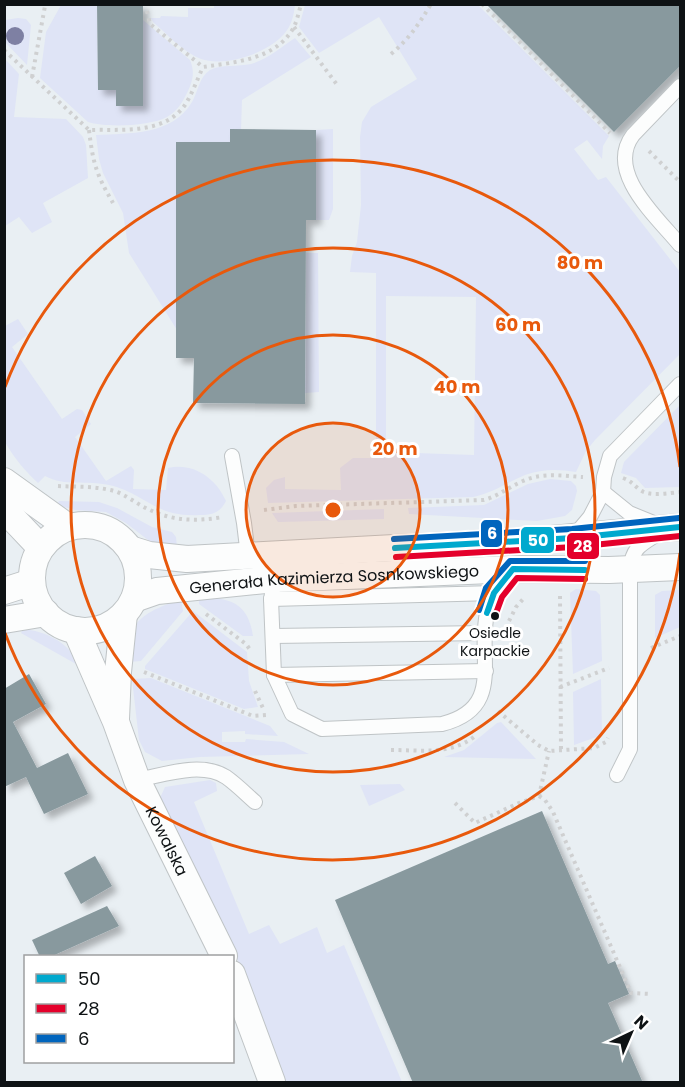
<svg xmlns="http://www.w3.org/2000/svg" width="685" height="1087" font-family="Poppins,sans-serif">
<defs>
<filter id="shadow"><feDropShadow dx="5.5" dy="5.5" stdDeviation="3" flood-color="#0004"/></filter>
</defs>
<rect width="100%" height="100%" fill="#e9eff3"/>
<g fill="#dfe4f6" fill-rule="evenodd">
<path d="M61 5H97L98 90H116V106L143 105V20L190 60C195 72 193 80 188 91 183 101 178 111 167 117 151 126 106 128 88 122L40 78 46 32Z"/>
<path d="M214 5 215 4 295 5C294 12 293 20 289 27 276 51 227 68 201 59 183 52 167 34 153 22L151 18H160L161 16 188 17V8H214Z"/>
<path d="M305 5H478L609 136 603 146 602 159 587 140 574 149 598 180 606 177 680 272V354L595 440 586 451 576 472C558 469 542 469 525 475 506 483 493 493 473 497L268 503 266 488 274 480 285 477V489L341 490 340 468 353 458H376V273L350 272 352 256 357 242 361 205 360 137 362 122 371 107 417 79 379 17 319 53 299 27ZM386 296 476 297 474 455 386 452Z"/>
<path d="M18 18 26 19 31 25 27 65 5 42V20Z"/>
<path d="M295 38 311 57 242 100 241 130H230V142L177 330 129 253 123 213 103 173 99 159 96 135C129 133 172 136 192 102 198 92 199 77 210 70 221 64 239 67 251 64 268 59 281 47 295 38Z"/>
<path d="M4 58 19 74 14 117 66 119 83 137 86 145 88 178 43 203 52 222 32 233 19 217 5 226Z"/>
<path d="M333 129V209L329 220H316V130Z"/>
<path d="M306 253H318L319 392 305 393Z"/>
<path d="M18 319 28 334 12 347 62 419 77 409 82 410 91 424 75 437 106 481 131 466 134 470 133 489 166 490 168 468C193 462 216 478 226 501 220 513 212 515 200 515 155 518 145 493 109 485 87 480 65 487 45 476L38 483C25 471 14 458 5 442V326Z"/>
<path d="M680 405V487L645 488 636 478 621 473 624 462Z"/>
<path d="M550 479 571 481 576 486 577 491 572 510 565 516 537 521 409 514 408 508 484 505 528 484Z"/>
<path d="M59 501 99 502 117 508 152 527 172 532 176 537 177 547 152 543 126 523 106 512 75 510 57 505Z"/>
<path d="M384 509V519L281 522H278L272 513Z"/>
<path d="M576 589 596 591 600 595 602 661 573 674 570 593Z"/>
<path d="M680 590V627L655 638V595L662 591Z"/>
<path d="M199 598C229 597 248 602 253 636H243L199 604Z"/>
<path d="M181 600 183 611 141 661 129 662C130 653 129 642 131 633 138 614 163 605 181 600Z"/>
<path d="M193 611 247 652 249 681 258 707 244 709 145 669V666Z"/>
<path d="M23 629C45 631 68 642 78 663L76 664 21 633Z"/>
<path d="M151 678 270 726 278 736 245 734V731L222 732V742H245L246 739 284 742 309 754 200 757 162 761 145 752 139 740 132 679Z"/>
<path d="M601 679 602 735 574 745 573 692Z"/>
<path d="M501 722 536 759 444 757 464 750 497 723Z"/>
<path d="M210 780 216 783 217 791 194 802 249 934 269 925 280 944 317 927 327 953 344 945 402 1082H283L242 969 160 798 165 787Z"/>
<path d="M400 784 405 790 369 806 360 785Z"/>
</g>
<g fill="#88999e" filter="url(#shadow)">
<path d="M97 4H143V106H116V90H98Z"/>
<path d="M486 4H681V65L614 132Z"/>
<path d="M230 129 316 130V220H306L305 404 193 403 194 358H176V142H230Z"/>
<path d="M29 674 46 704 13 722 37 768 68 753 88 794 44 814 26 777 4 787V689Z"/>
<path d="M542 811 608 964 615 961 629 994 608 1003 643 1083H413L335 900Z"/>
<path d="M95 856 112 886 81 904 64 873Z"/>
<path d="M107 906 119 926 50 957H40L32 940Z"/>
</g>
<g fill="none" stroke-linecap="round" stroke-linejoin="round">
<defs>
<g id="lane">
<path d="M680 86 633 135C605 172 657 217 680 245"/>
<path d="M232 456 244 523 248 556"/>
<path d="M603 492 629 513 656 524"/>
<path d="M574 536 590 517 603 492 604 477 610 456 680 384"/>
<path d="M275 579 271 599 274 675 292 714 322 729 442 724C505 708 477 659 487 613 491 595 501 584 512 570"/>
<path d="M271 599 494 593"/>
<path d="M273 636 485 633"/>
<path d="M274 675 486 671"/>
<path d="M617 775 630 749V569C633 546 641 545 659 533"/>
<path d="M137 780C164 775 201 761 226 777 236 784 246 794 255 802"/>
</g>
<g id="street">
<path d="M4 481 68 527"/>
<path d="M4 509 41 548"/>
<circle cx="85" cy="578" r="53"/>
<path d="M130 549 149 555 187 559 541 540 680 527"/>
<path d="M4 591 32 582"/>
<path id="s1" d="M134 599 157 591 275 579 513 569 609 570 680 567"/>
<path d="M4 620 46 613"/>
<path id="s2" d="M76 630 116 722 137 780 224 956"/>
<path d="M116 719 118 672 124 614"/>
<path d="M232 974 272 1082"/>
</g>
</defs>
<use href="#lane" stroke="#bfc4c6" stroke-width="16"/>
<use href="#street" stroke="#bfc4c6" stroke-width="28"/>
<g stroke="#cfd0d1" stroke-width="4" stroke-dasharray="3 4.5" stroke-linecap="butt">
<path d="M482 4 610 133"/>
<path d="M147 11 150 24 203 67C235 62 276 60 294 27 297 20 299 12 301 4"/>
<path d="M294 27 338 86"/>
<path d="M4 50 89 130C120 129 164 135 185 105 192 94 197 80 203 67"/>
<path d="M391 54C409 39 419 24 431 4"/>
<path d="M32 77 45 6"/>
<path d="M89 130C93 163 96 174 113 203"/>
<path d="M649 151 680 182"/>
<path d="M623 478C631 481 634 485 640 490 650 497 669 493 680 492"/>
<path d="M58 486C77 487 96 486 114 491 124 494 133 501 142 506 169 521 194 522 223 517"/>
<path d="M264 510 296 506 484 500C498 496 509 487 523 481 543 472 562 476 583 477"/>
<path d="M560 596 561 750"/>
<path d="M206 614 246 644 251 651"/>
<path d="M509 621 516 607 525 597"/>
<path d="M651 648 680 636"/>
<path d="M144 672 253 716 266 715"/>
<path d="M560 687 609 668"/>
<path d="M255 691 263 708"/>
<path d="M498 711 538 745 549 751 594 748 606 742 608 738"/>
<path d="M391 750C420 750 450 755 474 737"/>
<path d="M539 796 545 800 553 812 631 993 652 994"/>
<path d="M455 803 475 823 519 803 539 796 549 751"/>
</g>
<use href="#lane" stroke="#fcfdfd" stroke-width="14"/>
<use href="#street" stroke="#fcfdfd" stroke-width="26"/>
<defs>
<g id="bus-1">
<path d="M395 548 573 538 680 527"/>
<path d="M487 613 494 593 513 569 585 570"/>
</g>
<g id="bus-2">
<path d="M396 557 574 547 680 536"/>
<path d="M495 616 502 597 517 578 585 579"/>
</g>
<g id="bus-3">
<path d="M394 539 572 529 679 518"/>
<path d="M479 610 486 588 510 561H585"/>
</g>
</defs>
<use href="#bus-1" stroke="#fff" stroke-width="10"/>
<use href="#bus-2" stroke="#fff" stroke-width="10"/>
<use href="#bus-3" stroke="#fff" stroke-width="10"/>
<use href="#bus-1" stroke="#00a9ce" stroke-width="6"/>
<use href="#bus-2" stroke="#e4002b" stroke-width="6"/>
<use href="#bus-3" stroke="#0065bd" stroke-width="6"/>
</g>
<circle fill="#7e80a3" cx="15" cy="36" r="9"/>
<circle cx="333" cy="510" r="87" fill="#e8590c" fill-opacity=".12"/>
<g fill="none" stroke="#e8590c" stroke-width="3">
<circle cx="333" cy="510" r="87"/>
<circle cx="333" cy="510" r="175"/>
<circle cx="333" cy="510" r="262"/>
<path d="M680 553A350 350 0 0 1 5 633M5 387A350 350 0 0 1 680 467"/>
</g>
<circle fill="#0e1214" stroke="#fff" stroke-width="2" cx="495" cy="616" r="5"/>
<g text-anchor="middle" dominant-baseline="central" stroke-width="6" stroke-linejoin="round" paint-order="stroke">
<g font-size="14" fill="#0e1214" stroke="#fff">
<text x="495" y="633">Osiedle<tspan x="495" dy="18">Karpackie</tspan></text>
</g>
<g font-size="16" fill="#0e1214" stroke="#fff">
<text stroke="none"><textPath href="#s1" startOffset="202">Generała Kazimierza Sosnkowskiego</textPath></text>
<text stroke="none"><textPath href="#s2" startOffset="230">Kowalska</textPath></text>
</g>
</g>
<circle cx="333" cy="510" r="9" fill="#e8590c" stroke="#fff" stroke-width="3"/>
<g font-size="18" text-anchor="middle" font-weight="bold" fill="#e8590c" stroke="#fff" stroke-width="6" stroke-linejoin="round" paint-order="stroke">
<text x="580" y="269">80 m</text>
<text x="518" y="331">60 m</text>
<text x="457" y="393">40 m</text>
<text x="395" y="455">20 m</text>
</g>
<g stroke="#fff" stroke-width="2">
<rect x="480" y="519" width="23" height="29" rx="6" fill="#0065bd"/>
<rect x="520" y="526" width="35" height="28" rx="6" fill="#00a9ce"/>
<rect x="566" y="532" width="34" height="28" rx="6" fill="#e4002b"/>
</g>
<g font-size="16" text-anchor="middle" font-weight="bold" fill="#fff">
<text x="492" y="539">6</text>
<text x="538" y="546">50</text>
<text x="583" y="552">28</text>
</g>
<rect width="685" height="1087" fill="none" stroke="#0e1214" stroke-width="12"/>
<rect x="24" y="955" width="210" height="108" fill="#ffffff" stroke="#9fa0a1" stroke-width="1.5"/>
<rect x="36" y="974" width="30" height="9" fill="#00a9ce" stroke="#9fa0a1" stroke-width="1.5"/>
<text x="78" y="985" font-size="18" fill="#0e1214">50</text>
<rect x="36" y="1004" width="30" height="9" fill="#e4002b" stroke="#9fa0a1" stroke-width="1.5"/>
<text x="78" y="1015" font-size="18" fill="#0e1214">28</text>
<rect x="36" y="1034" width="30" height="9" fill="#0065bd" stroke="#9fa0a1" stroke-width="1.5"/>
<text x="78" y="1045" font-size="18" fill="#0e1214">6</text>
<g transform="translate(631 1033) rotate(44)" stroke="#ffffff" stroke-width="4.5" paint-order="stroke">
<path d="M0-4.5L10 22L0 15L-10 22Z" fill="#0e1214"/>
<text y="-9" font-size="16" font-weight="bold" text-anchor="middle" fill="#0e1214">N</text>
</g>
</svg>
